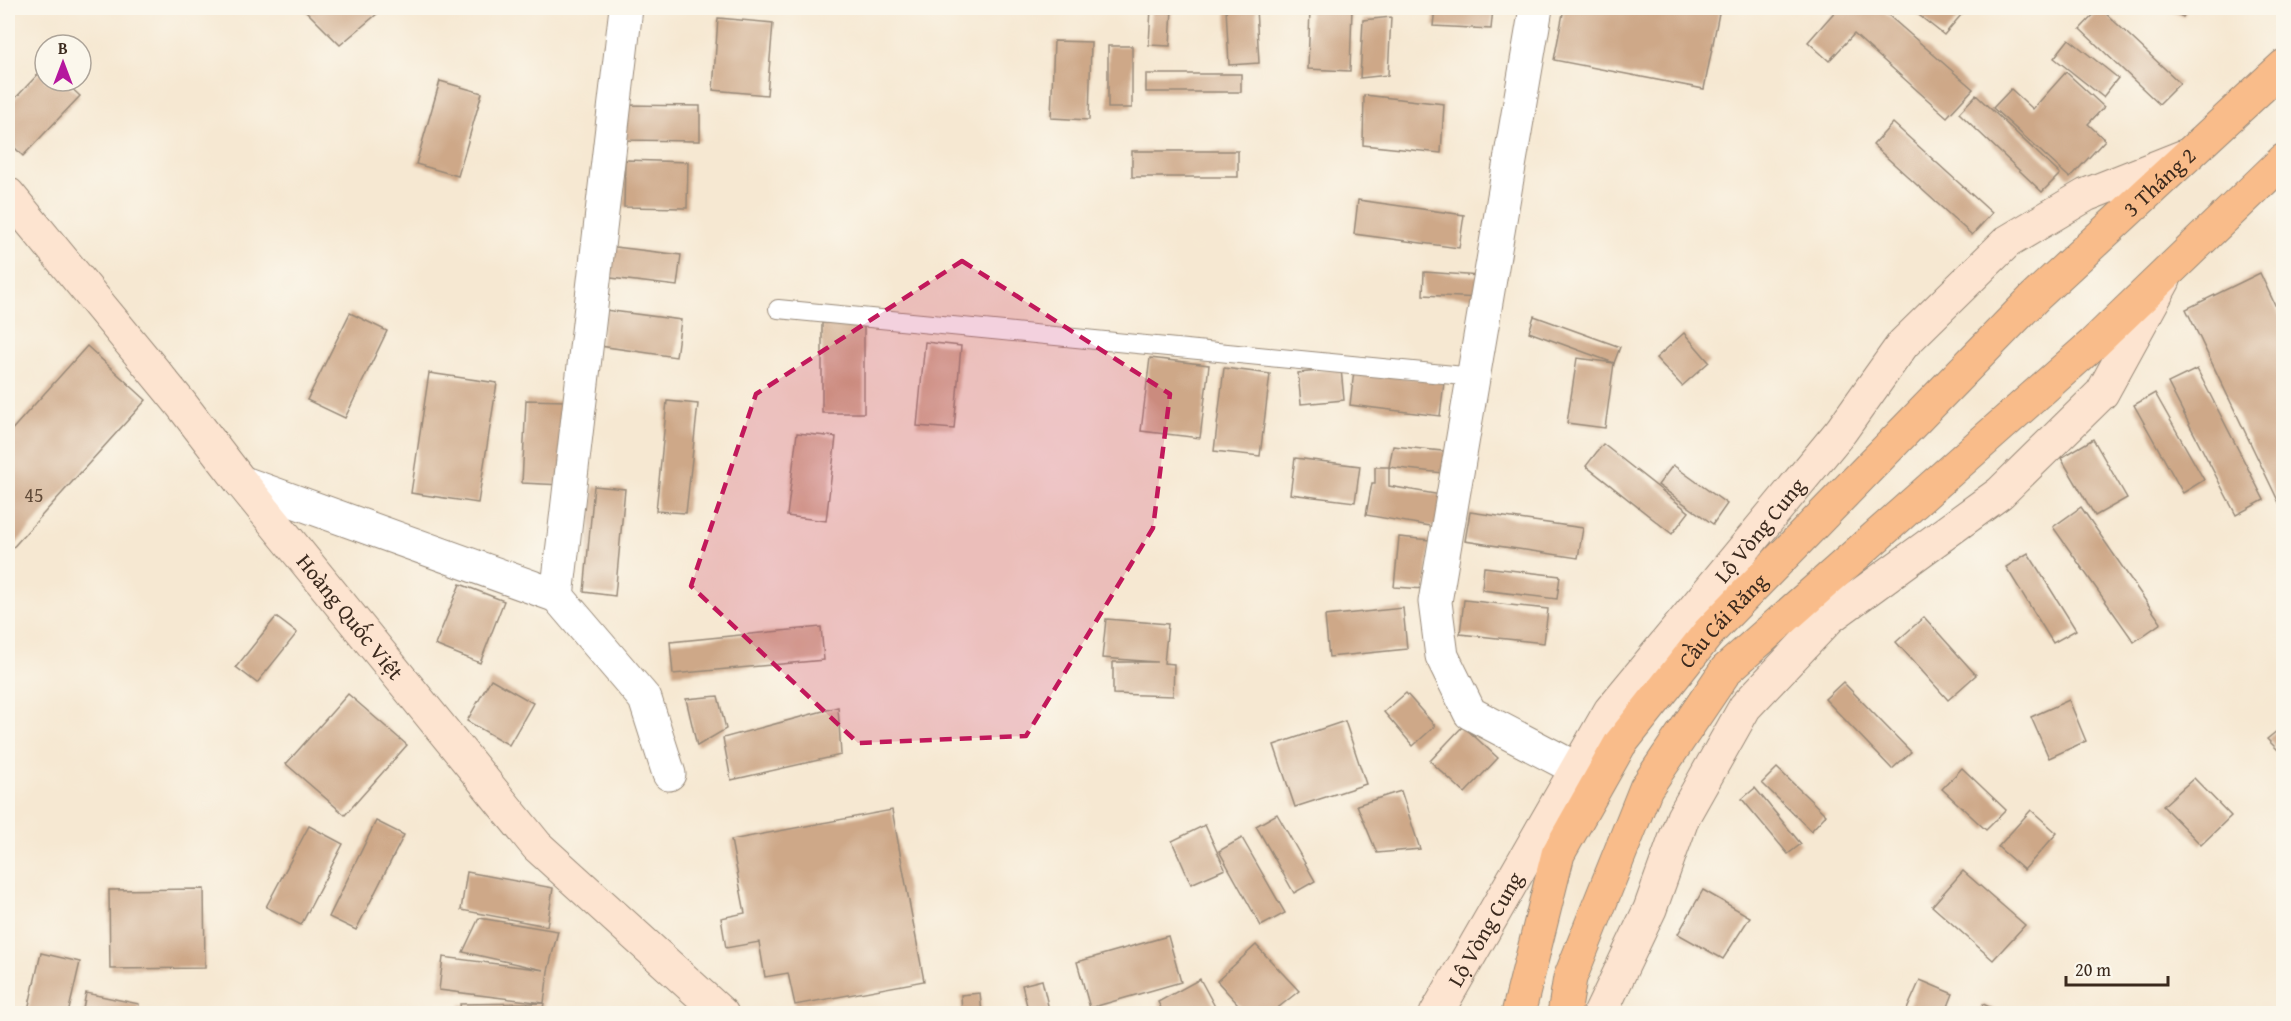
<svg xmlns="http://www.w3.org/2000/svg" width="2291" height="1021" font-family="'Gentium Book Plus',serif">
<rect width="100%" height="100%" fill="#fbf7ec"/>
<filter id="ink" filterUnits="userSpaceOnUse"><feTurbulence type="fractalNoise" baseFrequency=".0167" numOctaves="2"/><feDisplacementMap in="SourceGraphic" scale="12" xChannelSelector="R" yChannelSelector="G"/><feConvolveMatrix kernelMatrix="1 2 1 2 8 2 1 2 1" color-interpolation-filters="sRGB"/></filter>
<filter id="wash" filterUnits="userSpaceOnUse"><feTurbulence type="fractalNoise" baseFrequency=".008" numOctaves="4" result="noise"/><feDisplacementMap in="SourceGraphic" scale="24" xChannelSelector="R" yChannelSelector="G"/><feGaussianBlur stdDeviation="1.35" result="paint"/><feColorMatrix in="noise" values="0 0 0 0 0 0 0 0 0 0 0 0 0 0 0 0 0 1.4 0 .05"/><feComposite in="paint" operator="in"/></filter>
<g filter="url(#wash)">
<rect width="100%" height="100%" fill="#f6e8d2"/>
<g id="blocks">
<g fill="#cea888">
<path d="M303 8H384L340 45Z"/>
<path d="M1151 8H1172L1170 46 1149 45Z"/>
<path d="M1226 8H1256L1259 63 1229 65Z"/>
<path d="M1310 8H1352L1350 71 1308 69Z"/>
<path d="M1435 8H1493L1491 29 1433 26Z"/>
<path d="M1564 8H1720L1704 89 1554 60Z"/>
<path d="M1838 8H1880L1973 89 1947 117 1854 34 1829 61 1808 42Z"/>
<path d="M1910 8H1967L1944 35Z"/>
<path d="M2100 8 2180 83 2159 104 2080 29Z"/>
<path d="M2166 8H2188L2183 17Z"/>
<path d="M1391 17 1388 75 1360 78 1363 20Z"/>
<path d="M718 18 773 23 767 95 713 90Z"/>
<path d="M2069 39 2118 78 2103 97 2054 58Z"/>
<path d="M1054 41 1091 42 1089 120 1051 118Z"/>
<rect x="1108" y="46" width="24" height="62"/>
<path d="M45 67V81H64L80 96 23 156 8 141V106Z"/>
<path d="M2066 72 2104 107 2088 124 2105 140 2070 178 1993 108 2011 89 2033 109Z"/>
<rect x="1146" y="74" width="95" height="18"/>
<path d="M440 81 482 93 458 176 416 164Z"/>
<path d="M1364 95 1444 104 1441 153 1363 145Z"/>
<path d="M1976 95 2060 174 2042 192 1959 113Z"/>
<path d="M623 105 700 106V141L623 140Z"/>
<path d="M1893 123 1992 213 1972 235 1873 145Z"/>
<rect x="1132" y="151" width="106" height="26"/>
<path d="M625 160 688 162 687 208 624 207Z"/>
<path d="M1358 200 1464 215 1459 248 1354 234Z"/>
<path d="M607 246 681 255 677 286 603 277Z"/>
<path d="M1424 272 1480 276 1479 298 1423 295Z"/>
<path d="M2260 273 2283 322V511L2186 309Z"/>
<path d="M605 310 681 320 676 357 600 346Z"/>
<path d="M350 313 387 331 345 418 307 400Z"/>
<path d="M1534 316 1620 347 1614 363 1529 332Z"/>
<rect x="822" y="323" width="42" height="90"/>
<path d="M1684 333 1709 362 1682 386 1656 358Z"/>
<path d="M925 342 961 346 954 429 917 426Z"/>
<path d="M87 346 146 400 8 553V434Z"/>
<path d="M1150 358 1209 365 1200 438 1141 431Z"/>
<path d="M1577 358 1614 363 1605 428 1567 423Z"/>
<path d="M1224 368 1270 374 1260 456 1214 451Z"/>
<path d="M1341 369 1344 400 1301 404 1298 373Z"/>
<path d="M2197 369 2264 500 2236 515 2168 383Z"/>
<path d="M1354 371 1444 382 1440 416 1350 405Z"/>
<path d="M429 373 497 383 478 503 411 493Z"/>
<path d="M2155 393 2204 480 2183 493 2134 405Z"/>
<path d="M526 400 566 401 563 485 522 483Z"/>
<path d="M667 401 698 404 686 513 656 511Z"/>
<path d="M797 433 836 437 826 521 787 516Z"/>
<path d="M2093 439 2127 498 2095 516 2061 458Z"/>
<path d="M1603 444 1689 512 1672 534 1586 466Z"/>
<path d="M1393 446 1452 452V474L1389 467V486L1447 496 1441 528 1366 515 1372 483H1375V467H1389Z"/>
<path d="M1295 458 1360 466 1355 502 1290 494Z"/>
<path d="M1673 465 1727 504 1713 524 1658 485Z"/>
<path d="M594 486 625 489 615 596 584 592Z"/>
<path d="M2081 507 2161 623 2134 642 2053 527Z"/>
<path d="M1470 512 1583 528 1578 558 1465 541Z"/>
<path d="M1399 537 1430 540 1426 589 1394 587Z"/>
<path d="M2028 553 2076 630 2053 643 2006 567Z"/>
<path d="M1484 567 1560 576 1557 599 1482 590Z"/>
<path d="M460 584 504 601 480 663 435 645Z"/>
<path d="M1464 600 1548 609 1544 643 1460 634Z"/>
<path d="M1403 608 1407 649 1329 657 1325 616Z"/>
<path d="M276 617 297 633 257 683 236 667Z"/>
<path d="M1924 617 1976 675 1948 700 1896 642Z"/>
<path d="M1106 619 1168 624 1164 663 1174 664 1173 696 1113 694V662H1157L1102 658Z"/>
<path d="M821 627 824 660 673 674 670 642Z"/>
<path d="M491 679 533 703 509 745 467 721Z"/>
<path d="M1843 682 1911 752 1892 769 1825 699Z"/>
<path d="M1406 693 1435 726 1413 746 1384 712Z"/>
<path d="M348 694 407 745 345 815 286 764Z"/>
<path d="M718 696 726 729 697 746 686 699Z"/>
<path d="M2069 700 2086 741 2049 758 2031 717Z"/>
<path d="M838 707 841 755 731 780 723 738Z"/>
<path d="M1345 721 1366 784 1295 807 1274 745Z"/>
<path d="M1463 726 1498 758 1465 793 1430 761Z"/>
<path d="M2283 726V749L2280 752 2267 739Z"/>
<path d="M1777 768 1826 815 1811 831 1762 783Z"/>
<path d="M1962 768 2006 810 1986 830 1942 789Z"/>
<path d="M2194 778 2231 816 2201 845 2163 806Z"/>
<path d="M1755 788 1801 844 1788 854 1742 799Z"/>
<path d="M1401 791 1420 849 1377 853 1357 805Z"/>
<path d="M892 810 924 981 795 1005 788 973 765 977 759 942 726 948 721 918 745 913 731 840Z"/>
<path d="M2031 810 2057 833 2024 870 1998 847Z"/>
<path d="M1277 814 1315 881 1294 893 1256 826Z"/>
<path d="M376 821 404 835 356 930 329 917Z"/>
<path d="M1205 825 1225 869 1191 884 1172 841Z"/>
<path d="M309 826 343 844 301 925 266 907Z"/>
<path d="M1242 838 1285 913 1261 926 1219 851Z"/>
<path d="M1963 871 2025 925 1993 960 1932 906Z"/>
<path d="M467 872 553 888 547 926 461 910Z"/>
<path d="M204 889 205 968 110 969 109 890Z"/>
<path d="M1703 890 1750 917 1723 959 1678 934Z"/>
<path d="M479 918 558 931 548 971 544 1003 542 1014H461L460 1004 544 1003 439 990 443 957 544 970 463 952Z"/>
<path d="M1168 936 1181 982 1090 1008 1077 962Z"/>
<path d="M1256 945 1299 991 1270 1014H1247L1217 981Z"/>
<path d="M41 953 80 962 68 1014H27Z"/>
<path d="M1200 979 1219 1014H1164L1158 1002Z"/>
<path d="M1042 980 1050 1014H1029L1022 985Z"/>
<path d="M1920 980 1953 994 1945 1014H1905Z"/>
<path d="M86 993 139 1004 137 1014H82Z"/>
<path d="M980 993 982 1014H962L961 995Z"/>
<path d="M1983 1004 2004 1014H1978Z"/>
</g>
</g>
</g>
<g filter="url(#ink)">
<use href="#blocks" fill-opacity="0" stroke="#988978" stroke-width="1.5"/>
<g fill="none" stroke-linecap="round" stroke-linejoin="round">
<defs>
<path id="lane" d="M778 309 1474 377"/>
<g id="street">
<path d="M1536 8 1435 602 1442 656 1470 713 1577 769"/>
<path d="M241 482 557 596 626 8"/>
<path d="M557 596 645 699 669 774"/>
</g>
<g id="secondary">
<path id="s1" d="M8 194 181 404 241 482 537 846 722 1014"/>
<path id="s2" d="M1436 1014 1610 711 1841 431 1903 344 2007 242 2086 195 2187 155"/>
<path d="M1600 1014 1650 909 1683 817 1745 707 1830 617 2000 493 2102 393 2164 280"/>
</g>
<g id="highway">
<path id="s3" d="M1518 1014 1558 854 1620 744 1709 632 2035 297 2284 66"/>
<path d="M1564 1014 1570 978 1646 788 1726 670 2093 344 2284 160"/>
</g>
</defs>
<use href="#lane" stroke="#988978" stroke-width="20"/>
<use href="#street" stroke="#988978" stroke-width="35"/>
<use href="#secondary" stroke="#988978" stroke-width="35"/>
<use href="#highway" stroke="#988978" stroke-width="35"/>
<use href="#lane" stroke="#fff" stroke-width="18"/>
<use href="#street" stroke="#fff" stroke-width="33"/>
<use href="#secondary" stroke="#fde4d0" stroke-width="33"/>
<use href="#highway" stroke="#f9bc8a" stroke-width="33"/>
</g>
</g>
<path fill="#c2185b" fill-opacity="0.2" stroke="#c2185b" stroke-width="4.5" stroke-dasharray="12 8" stroke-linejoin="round" d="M962 261 1170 394 1153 528 1026 736 858 743 691 586 756 394Z"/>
<g text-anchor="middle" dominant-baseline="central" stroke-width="4.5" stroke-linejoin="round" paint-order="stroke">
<g font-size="20" fill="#604a38">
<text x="34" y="494">45</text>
</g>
<g font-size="22" fill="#3b2a1e" stroke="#fbf7ec">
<text stroke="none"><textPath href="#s3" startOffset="1071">3 Tháng 2</textPath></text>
<text stroke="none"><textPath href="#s2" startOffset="584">Lộ Vòng Cung</textPath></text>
<text stroke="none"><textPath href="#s1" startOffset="544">Hoàng Quốc Việt</textPath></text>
<text stroke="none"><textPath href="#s3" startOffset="452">Cầu Cái Răng</textPath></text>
<text stroke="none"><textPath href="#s2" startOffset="98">Lộ Vòng Cung</textPath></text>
</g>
</g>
<rect width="2291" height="1021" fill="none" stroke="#fbf7ec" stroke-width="30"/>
<g transform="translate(63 63)"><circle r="28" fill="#fbf7ec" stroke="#aea59a" stroke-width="1.5"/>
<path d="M0-4.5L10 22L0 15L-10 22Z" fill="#b5179e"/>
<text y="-9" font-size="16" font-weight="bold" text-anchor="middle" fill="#3b2a1e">B</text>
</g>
<path d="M2066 976v9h102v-9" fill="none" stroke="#3b2a1e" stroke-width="3"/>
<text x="2075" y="976" font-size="18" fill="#3b2a1e" stroke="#fbf7ec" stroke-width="4.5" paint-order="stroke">20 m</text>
</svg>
